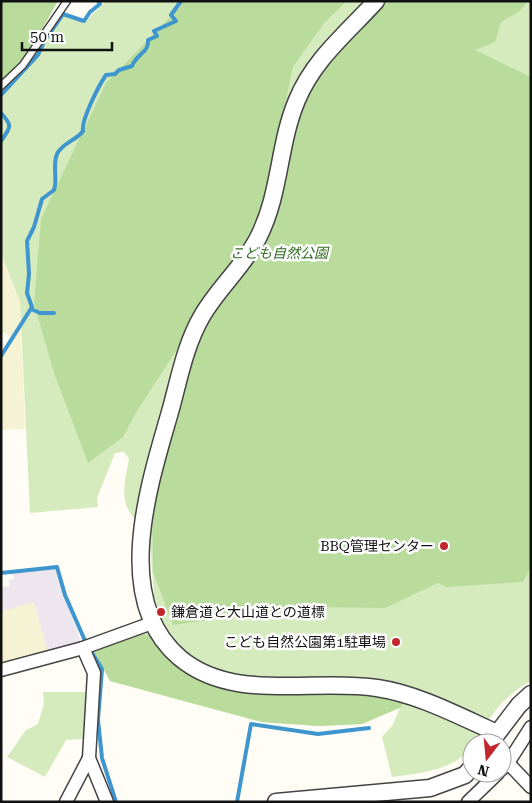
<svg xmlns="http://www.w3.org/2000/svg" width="532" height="803" font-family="'Roboto Serif','Noto Sans JP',serif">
<rect width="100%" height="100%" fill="#fffdf5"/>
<path fill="#eee6ef" d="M56 568 81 643 48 652 2 611 1 587 10 586 8 580 14 579 12 573Z"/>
<g fill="#f6f3d4">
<path d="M1 253 20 302 25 429 1 430V358L14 339 1 331Z"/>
<path d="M34 602 48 652 1 665V607L2 611Z"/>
</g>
<g fill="#d5ebbd">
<path d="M106 1H531V681C517 688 502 701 493 714 481 730 475 748 459 759 440 772 414 774 392 777L382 737 392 726 400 708 362 724 319 726 262 722 110 681 104 668 161 617 154 596 149 529C117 511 123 490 129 459L124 452 115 453 97 498 98 507 30 513 20 302 1 253V88L59 14 85 22Z"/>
<path d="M43 692H86L83 739 66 740 45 777 7 757 26 730 38 724 44 703Z"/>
</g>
<g fill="#b9dc9c">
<path d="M1 1H58L23 63 1 83Z"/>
<path d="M183 1H347L324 23 293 67 280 128 269 193 250 237 137 411 123 437 88 463 54 373 34 303 41 219 106 83 179 8Z"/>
<path d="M383 1H528L520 11 501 22 495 42 475 50 531 77V567L523 582 446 587 438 583 385 608 304 607 173 625 153 572 152 504 196 346C216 303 252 270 271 227 279 210 284 191 288 173 291 157 291 140 296 124 312 74 349 39 383 1Z"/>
<path d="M141 633 153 638 193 676 214 686 239 691 381 696 403 702 401 707 362 724 319 726 262 722 110 681 93 650Z"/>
</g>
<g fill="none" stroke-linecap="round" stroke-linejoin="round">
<g stroke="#3f96cf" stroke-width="4">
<path d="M1 95 38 55 45 40 63 14 84 21 90 12 100 4 98 1"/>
<path d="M1 113C13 126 11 127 1 141"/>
<path d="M31 309 40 313H54"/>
<path d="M1 356 32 307 27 293 29 274 27 241 34 227 42 199 54 190C58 178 52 166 57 154 63 142 76 141 83 131 81 120 99 85 106 75L115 74 119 70 132 66C137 53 149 53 148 40L157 36 154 31 176 21 171 15 181 1"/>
<path d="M1 573 57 567 65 595 86 643 102 669 98 720 102 758 116 802"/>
<path d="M237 802 251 724 318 734 369 728"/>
</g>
<defs>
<path id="service" d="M1 86 23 65 67 1"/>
<g id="minor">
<path d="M83 648 94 673 89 758 107 802"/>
<path d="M1 670 83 648 152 623"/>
<path d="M508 763 531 787"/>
<path d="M502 769 508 763 531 727"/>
<path d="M66 802 89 758"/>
<path d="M468 802 498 773"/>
</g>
<g id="tertiary">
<path d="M376 1C347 33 314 59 297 100 278 145 281 193 258 238 244 266 218 288 202 316 185 345 179 380 170 412 149 485 111 600 180 658 234 703 313 678 377 688 418 694 459 716 497 733"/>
<path d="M490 743 519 705 531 694"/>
<path d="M276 802 430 788 465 775 472 767"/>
</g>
</defs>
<use href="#service" stroke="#444" stroke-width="9"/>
<use href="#minor" stroke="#444" stroke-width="15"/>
<use href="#tertiary" stroke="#444" stroke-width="19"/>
<use href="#service" stroke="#fff" stroke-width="6"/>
<use href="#minor" stroke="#fff" stroke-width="12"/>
<use href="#tertiary" stroke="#fff" stroke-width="16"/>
</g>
<g fill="#c4262e" stroke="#fff" stroke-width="2">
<circle cx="444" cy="546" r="5"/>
<circle cx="161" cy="612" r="5"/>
<circle cx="396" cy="642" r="5"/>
</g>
<g text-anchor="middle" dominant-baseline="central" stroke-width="5" stroke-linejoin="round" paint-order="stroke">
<g font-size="14" font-style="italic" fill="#2f6b1f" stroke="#fff">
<text x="279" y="253">こども自然公園</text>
</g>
<g font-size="14" fill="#111" stroke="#fff" text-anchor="end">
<text x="434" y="546">BBQ管理センター</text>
<text x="171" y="612" text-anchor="start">鎌倉道と大山道との道標</text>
<text x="386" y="642">こども自然公園第1駐車場</text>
</g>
</g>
<rect width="532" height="803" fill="none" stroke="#111111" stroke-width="5"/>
<g transform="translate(487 758) rotate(196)"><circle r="24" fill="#ffffff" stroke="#a0a0a0"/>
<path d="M0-4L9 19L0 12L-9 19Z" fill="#c4262e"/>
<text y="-8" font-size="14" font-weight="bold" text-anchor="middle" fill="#111111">N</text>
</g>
<path d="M22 42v8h90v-8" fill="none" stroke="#111111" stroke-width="2.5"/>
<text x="30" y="42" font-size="15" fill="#111111" stroke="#ffffff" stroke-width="4" paint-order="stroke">50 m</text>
</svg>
